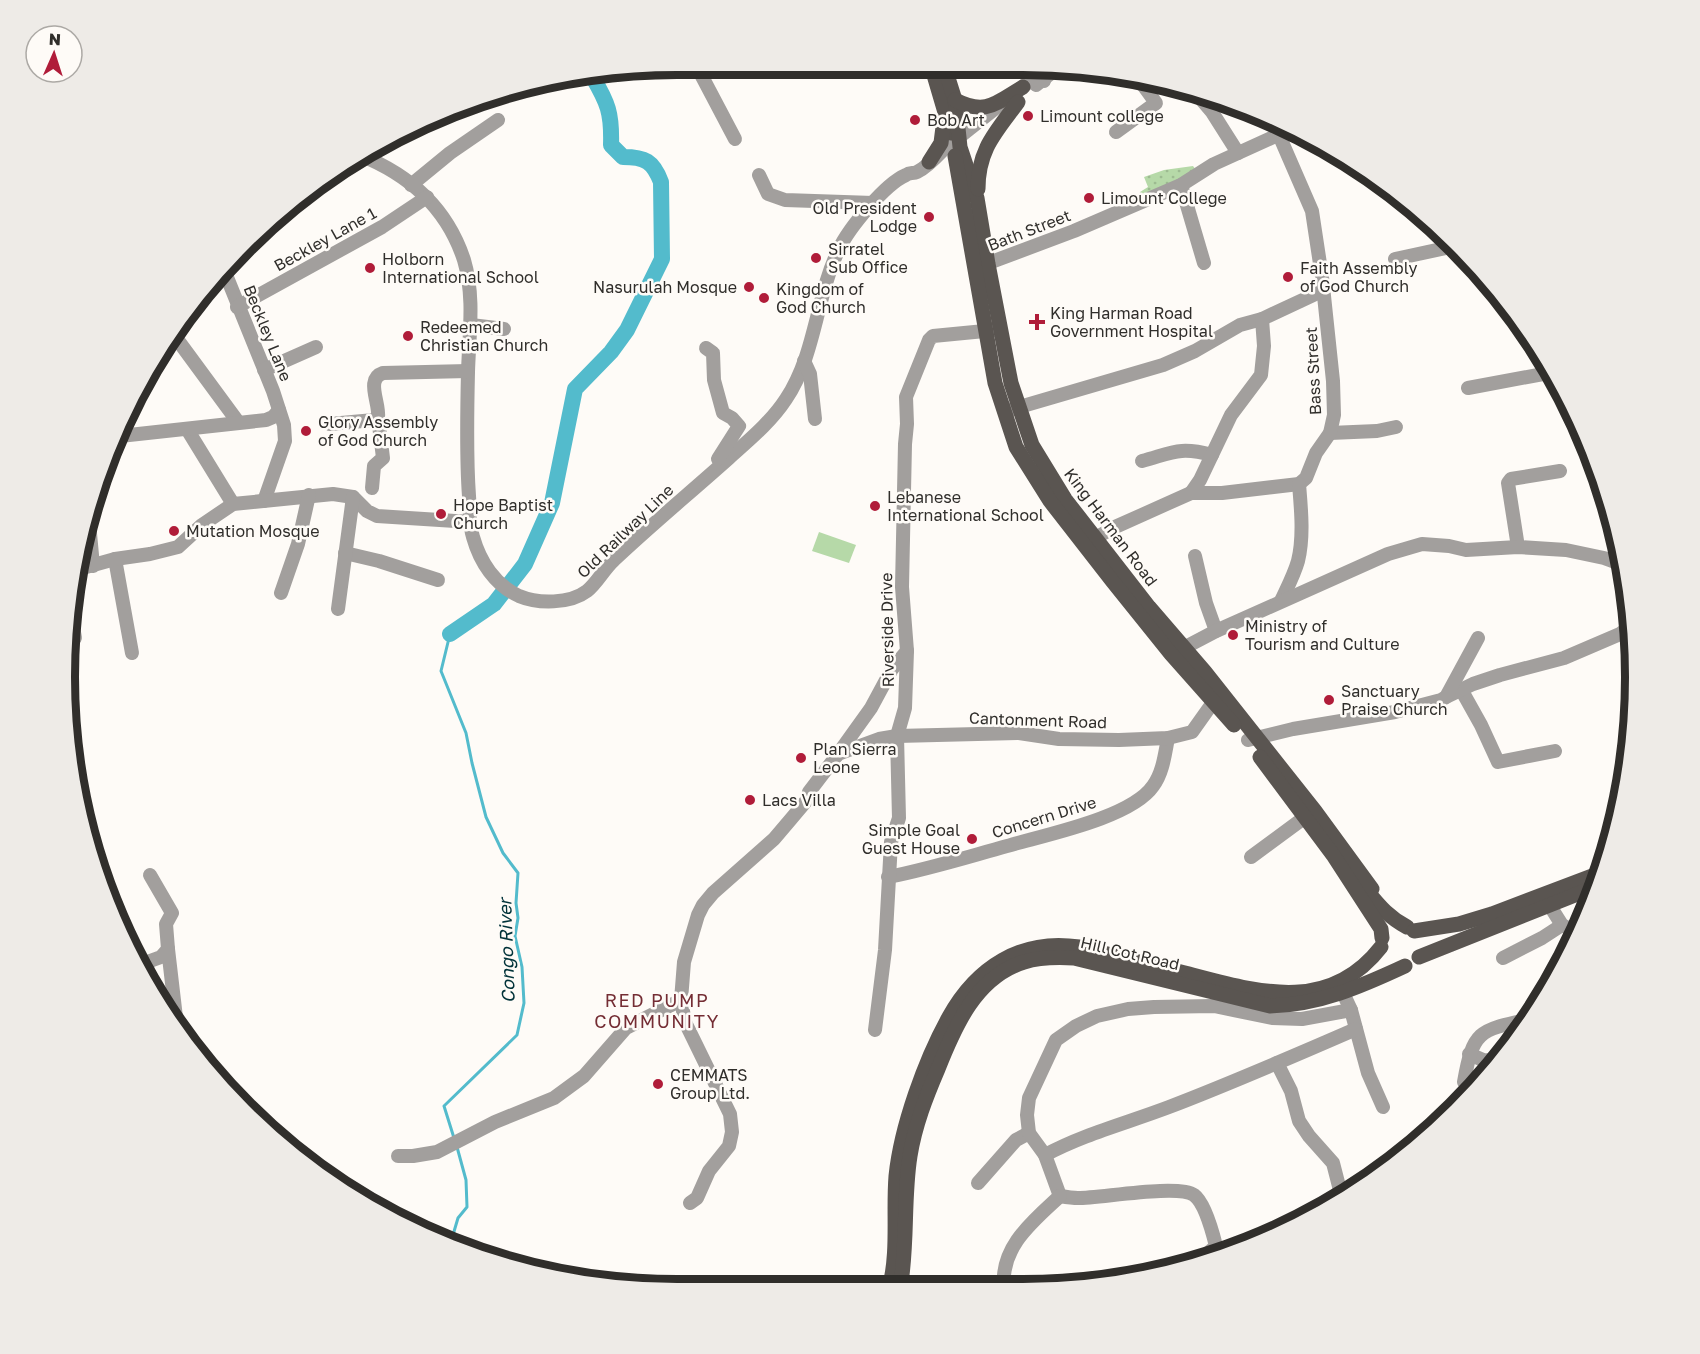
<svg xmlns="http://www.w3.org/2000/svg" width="1700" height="1354" font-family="'Golos Text',sans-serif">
<defs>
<pattern id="grass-dots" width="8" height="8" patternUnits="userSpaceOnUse" patternTransform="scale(1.5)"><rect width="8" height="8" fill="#b6d9a8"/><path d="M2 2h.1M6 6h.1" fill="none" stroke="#9dbb91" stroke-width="1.8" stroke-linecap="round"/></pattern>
</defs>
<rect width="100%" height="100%" fill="#fefbf7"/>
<path fill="url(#grass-dots)" d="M1193 166 1199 174 1138 200 1140 192 1148 187 1144 177 1164 170Z"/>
<path fill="#b6d9a8" d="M819 532 856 545 849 563 812 551Z"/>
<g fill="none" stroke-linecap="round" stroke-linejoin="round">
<g stroke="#53bbcc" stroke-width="3">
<path d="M450 634 441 671 466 733 472 763 486 817 503 853 518 873 516 903 518 918 515 936 522 967 524 1003 517 1035 444 1106 454 1138"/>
<path d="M450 1245 458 1218 467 1207 466 1180 457 1147"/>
</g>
<path stroke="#53bbcc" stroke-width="16" d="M450 634 494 604 525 564 552 503 575 389 611 352 627 330 662 259 661 182C653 161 645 157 623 157L611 145C612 113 608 103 592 76"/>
<g stroke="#a29f9d" stroke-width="14">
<path d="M696 65 735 139"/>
<path d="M1036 85 1060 66"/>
<path d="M1195 92 1212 112 1238 153"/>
<path d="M1116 132 1156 103 1140 81"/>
<path d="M360 155C410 175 447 208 464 260 475 297 469 335 468 372 467 413 466 455 469 496 470 509 469 525 473 537 480 562 495 585 519 596 538 604 570 604 587 591 597 583 604 569 614 560 651 525 691 492 729 458 749 440 771 422 786 399 816 354 816 296 839 249 849 228 885 184 906 175 910 172 913 174 917 172 931 165 942 150 953 140L958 138 1026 84 1034 79 1044 81"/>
<path d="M759 175 768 194 785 200 873 203"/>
<path d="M411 185 450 153 498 120"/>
<path d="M1181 185 1204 263"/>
<path d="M1395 259 1455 246"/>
<path d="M978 267 1074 231 1181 185 1214 164 1291 129"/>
<path d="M224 270 273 391 284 425 285 441 264 501"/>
<path d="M237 307 382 227 427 197"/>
<path d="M471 325 504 329"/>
<path d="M174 335 238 422"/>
<path d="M706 348 713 353 714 380 723 413 732 418 739 426 718 459"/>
<path d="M804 361 810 374 815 419"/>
<path d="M264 370 316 347"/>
<path d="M1468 388 1554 372"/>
<path d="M1009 410 1163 365 1195 351 1240 325 1262 319 1322 291"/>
<path d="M330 424 374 420 378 417C380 403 365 379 383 373L468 371"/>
<path d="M187 429 233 504"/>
<path d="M1330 433 1377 431 1396 427"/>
<path d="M120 436 266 420 273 417 279 410"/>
<path d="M1142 461C1172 453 1179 446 1212 455"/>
<path d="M372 488 374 466 383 458 378 417"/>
<path d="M1191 493 1200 480 1231 415 1261 375 1264 346 1262 319"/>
<path d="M88 512 93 566"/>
<path d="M1088 542 1115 527 1191 493H1222L1299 484 1306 478 1316 453 1330 433 1334 415 1333 381 1322 277 1312 211 1279 135"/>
<path d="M1518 547 1508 483 1511 479 1560 471"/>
<path d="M345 553 379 561 438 580"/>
<path d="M1195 556 1206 603 1216 631"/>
<path d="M115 559 132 653"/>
<path d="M79 569 115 559 150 554 178 547 202 525 233 504 333 494 353 497 367 511 377 516 471 522"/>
<path d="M281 593 298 544 309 495"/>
<path d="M1281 601C1287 588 1294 575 1298 561 1304 537 1301 508 1299 484"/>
<path d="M338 609 353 497"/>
<path d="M72 621 75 638"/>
<path d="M1176 652 1216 631 1388 554 1422 544 1449 546 1466 550 1518 547 1566 550 1604 558 1623 565"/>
<path d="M1462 691 1481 725 1498 762 1555 751"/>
<path d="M1446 697 1473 684 1500 675 1564 658 1620 634 1631 626"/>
<path d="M1248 740 1293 729 1395 712 1441 700 1446 697 1478 638"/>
<path d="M838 754 871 708 892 669 907 651"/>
<path d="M1251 857 1312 812"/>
<path d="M888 877C929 869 967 857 1007 846 1044 835 1131 818 1153 786 1163 773 1165 753 1168 738"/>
<path d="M1550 906 1562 925 1578 933"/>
<path d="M168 949 177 1026"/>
<path d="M1503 958 1542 938 1562 925"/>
<path d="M142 973 150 961 161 957 168 949 166 924 172 913 150 875"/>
<path d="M1343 993 1351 1010 1368 1073 1383 1107"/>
<path d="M875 1030 885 950 891 842 899 818 897 736 905 708 907 651 902 587 905 444 907 424 906 397 929 340 933 336 995 330"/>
<path d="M1469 1054 1483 1060 1499 1061"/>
<path d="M1277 1063 1291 1091 1299 1121 1309 1136 1333 1163 1342 1198"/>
<path d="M1464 1082C1473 1031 1479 1030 1527 1020"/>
<path d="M1045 1155C1084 1134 1127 1123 1169 1107 1232 1083 1294 1056 1356 1029"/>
<path d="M398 1156H413L437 1152 495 1122 554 1098 584 1076 626 1028 681 1000"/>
<path d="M978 1183 1016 1140 1029 1133"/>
<path d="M1060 1196 1045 1155 1029 1133 1027 1115 1029 1098 1056 1040 1076 1026 1097 1016 1128 1009 1154 1007 1214 1006 1272 1018 1302 1019 1351 1010"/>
<path d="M1060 1196C1066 1197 1072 1198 1078 1198 1101 1198 1178 1184 1194 1195 1205 1203 1213 1234 1216 1246L1198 1262"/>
<path d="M690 1203 697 1198 709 1171 729 1146 732 1132 730 1114 685 1022 681 1000 684 962 698 915 703 905 713 893 774 839 791 819 807 800 809 792 838 754 879 739 897 736 1019 733 1059 739 1119 740 1168 738 1192 732 1219 694"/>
<path d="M1004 1288C1000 1247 1032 1222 1060 1196"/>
</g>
<g stroke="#5a5551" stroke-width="15">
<path d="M931 65 951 133"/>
<path d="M944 65 955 100 960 147 977 198 988 264 1011 383 1032 445 1065 499 1149 607 1205 672 1315 811 1372 889 1368 892C1380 907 1390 918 1407 927"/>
<path d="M955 100C986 116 996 103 1023 87"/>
<path d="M955 156 995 383 1016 447 1050 501 1113 582 1171 654 1234 725"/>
<path d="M929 162 941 143 944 119"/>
<path d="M978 189C978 149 996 132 1018 102"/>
<path d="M1260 757 1333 855 1381 929 1382 938"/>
<path d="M1414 931 1459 924 1492 914 1600 873"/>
<path d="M1419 957 1595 887"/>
<path d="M889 1289C899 1252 893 1213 896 1176 901 1127 925 1060 949 1017 976 968 1021 938 1079 947 1094 949 1108 955 1123 958 1145 964 1167 968 1189 974 1258 992 1329 1014 1381 947"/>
<path d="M900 1289C908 1245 903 1200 910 1156 915 1125 926 1097 938 1069 955 1026 976 977 1024 962 1040 957 1057 957 1074 958L1270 1006C1319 1005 1362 986 1405 966"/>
</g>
</g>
<g fill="#b01c39" stroke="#fefbf7" stroke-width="2">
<circle cx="1028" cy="116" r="6"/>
<circle cx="915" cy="120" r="6"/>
<circle cx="1089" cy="198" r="6"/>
<circle cx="929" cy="217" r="6"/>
<circle cx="816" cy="258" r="6"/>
<circle cx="370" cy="268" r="6"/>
<circle cx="1288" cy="277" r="6"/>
<circle cx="749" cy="287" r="6"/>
<circle cx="764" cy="298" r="6"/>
<path d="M1034 313h6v6h6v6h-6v6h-6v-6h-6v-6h6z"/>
<circle cx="408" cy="336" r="6"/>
<circle cx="306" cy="431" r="6"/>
<circle cx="875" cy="506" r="6"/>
<circle cx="441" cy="514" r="6"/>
<circle cx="174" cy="531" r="6"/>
<circle cx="1233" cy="635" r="6"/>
<circle cx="1329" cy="700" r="6"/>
<circle cx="801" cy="758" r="6"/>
<circle cx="750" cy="800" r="6"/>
<circle cx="972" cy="839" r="6"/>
<circle cx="658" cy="1084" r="6"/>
</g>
<g text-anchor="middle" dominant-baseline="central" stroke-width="5" stroke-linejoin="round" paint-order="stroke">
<g font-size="16" fill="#302e2b" stroke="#fefbf7" text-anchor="start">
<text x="1040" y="116">Limount college</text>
<text x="927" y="120">Bob Art</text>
<text x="1101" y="198">Limount College</text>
<text x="917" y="208" text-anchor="end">Old President<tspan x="917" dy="18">Lodge</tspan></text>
<text x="828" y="249">Sirratel<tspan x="828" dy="18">Sub Office</tspan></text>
<text x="382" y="259">Holborn<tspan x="382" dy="18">International School</tspan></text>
<text x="1300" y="268">Faith Assembly<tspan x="1300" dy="18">of God Church</tspan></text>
<text x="737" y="287" text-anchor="end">Nasurulah Mosque</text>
<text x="776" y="289">Kingdom of<tspan x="776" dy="18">God Church</tspan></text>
<text x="1050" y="313">King Harman Road<tspan x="1050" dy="18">Government Hospital</tspan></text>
<text x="420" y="327">Redeemed<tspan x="420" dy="18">Christian Church</tspan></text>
<text x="318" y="422">Glory Assembly<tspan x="318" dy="18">of God Church</tspan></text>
<text x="887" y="497">Lebanese<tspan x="887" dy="18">International School</tspan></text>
<text x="453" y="505">Hope Baptist<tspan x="453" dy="18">Church</tspan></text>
<text x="186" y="531">Mutation Mosque</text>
<text x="1245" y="626">Ministry of<tspan x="1245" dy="18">Tourism and Culture</tspan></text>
<text x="1341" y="691">Sanctuary<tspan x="1341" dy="18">Praise Church</tspan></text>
<text x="813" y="749">Plan Sierra<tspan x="813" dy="18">Leone</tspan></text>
<text x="762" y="800">Lacs Villa</text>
<text x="960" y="830" text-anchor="end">Simple Goal<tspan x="960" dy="18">Guest House</tspan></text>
<text x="670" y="1075">CEMMATS<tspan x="670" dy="18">Group Ltd.</tspan></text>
</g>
<g font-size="16" fill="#302e2b" stroke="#fefbf7">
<text transform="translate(1029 230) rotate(-21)">Bath Street</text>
<text transform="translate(325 239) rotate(-29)">Beckley Lane 1</text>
<text transform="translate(268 333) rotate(68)">Beckley Lane</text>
<text transform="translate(1313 371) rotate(-93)">Bass Street</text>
<text transform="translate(1111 527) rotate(53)">King Harman Road</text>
<text transform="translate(625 531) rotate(-44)">Old Railway Line</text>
<text transform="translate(887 630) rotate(-91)">Riverside Drive</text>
<text transform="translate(1038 720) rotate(2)">Cantonment Road</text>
<text transform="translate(1044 817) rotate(-17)">Concern Drive</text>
<text transform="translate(1130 953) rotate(13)">Hill Cot Road</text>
</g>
<g font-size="18" font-style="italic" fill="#003239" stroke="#fefbf7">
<text transform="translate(506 951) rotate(-92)">Congo River</text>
</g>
<g font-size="18" letter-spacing="1.5" fill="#742d34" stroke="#fefbf7">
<text x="657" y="1000">RED PUMP<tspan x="657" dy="21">COMMUNITY</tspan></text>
</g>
</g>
<path d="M0 0H1700V1354H0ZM677 75H1023A602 602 0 0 1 1625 677V677A602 602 0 0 1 1023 1279H677A602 602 0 0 1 75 677V677A602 602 0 0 1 677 75Z" fill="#eeebe7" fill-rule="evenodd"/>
<path fill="none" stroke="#302e2b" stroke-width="8" d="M677 75H1023A602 602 0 0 1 1625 677V677A602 602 0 0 1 1023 1279H677A602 602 0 0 1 75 677V677A602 602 0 0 1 677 75Z"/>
<g transform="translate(54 54) rotate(3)"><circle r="28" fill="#fefbf7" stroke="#aca9a5" stroke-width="1.5"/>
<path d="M0-4.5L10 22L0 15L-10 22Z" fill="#b01c39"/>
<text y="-9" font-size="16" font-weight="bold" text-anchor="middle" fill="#302e2b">N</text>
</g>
</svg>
